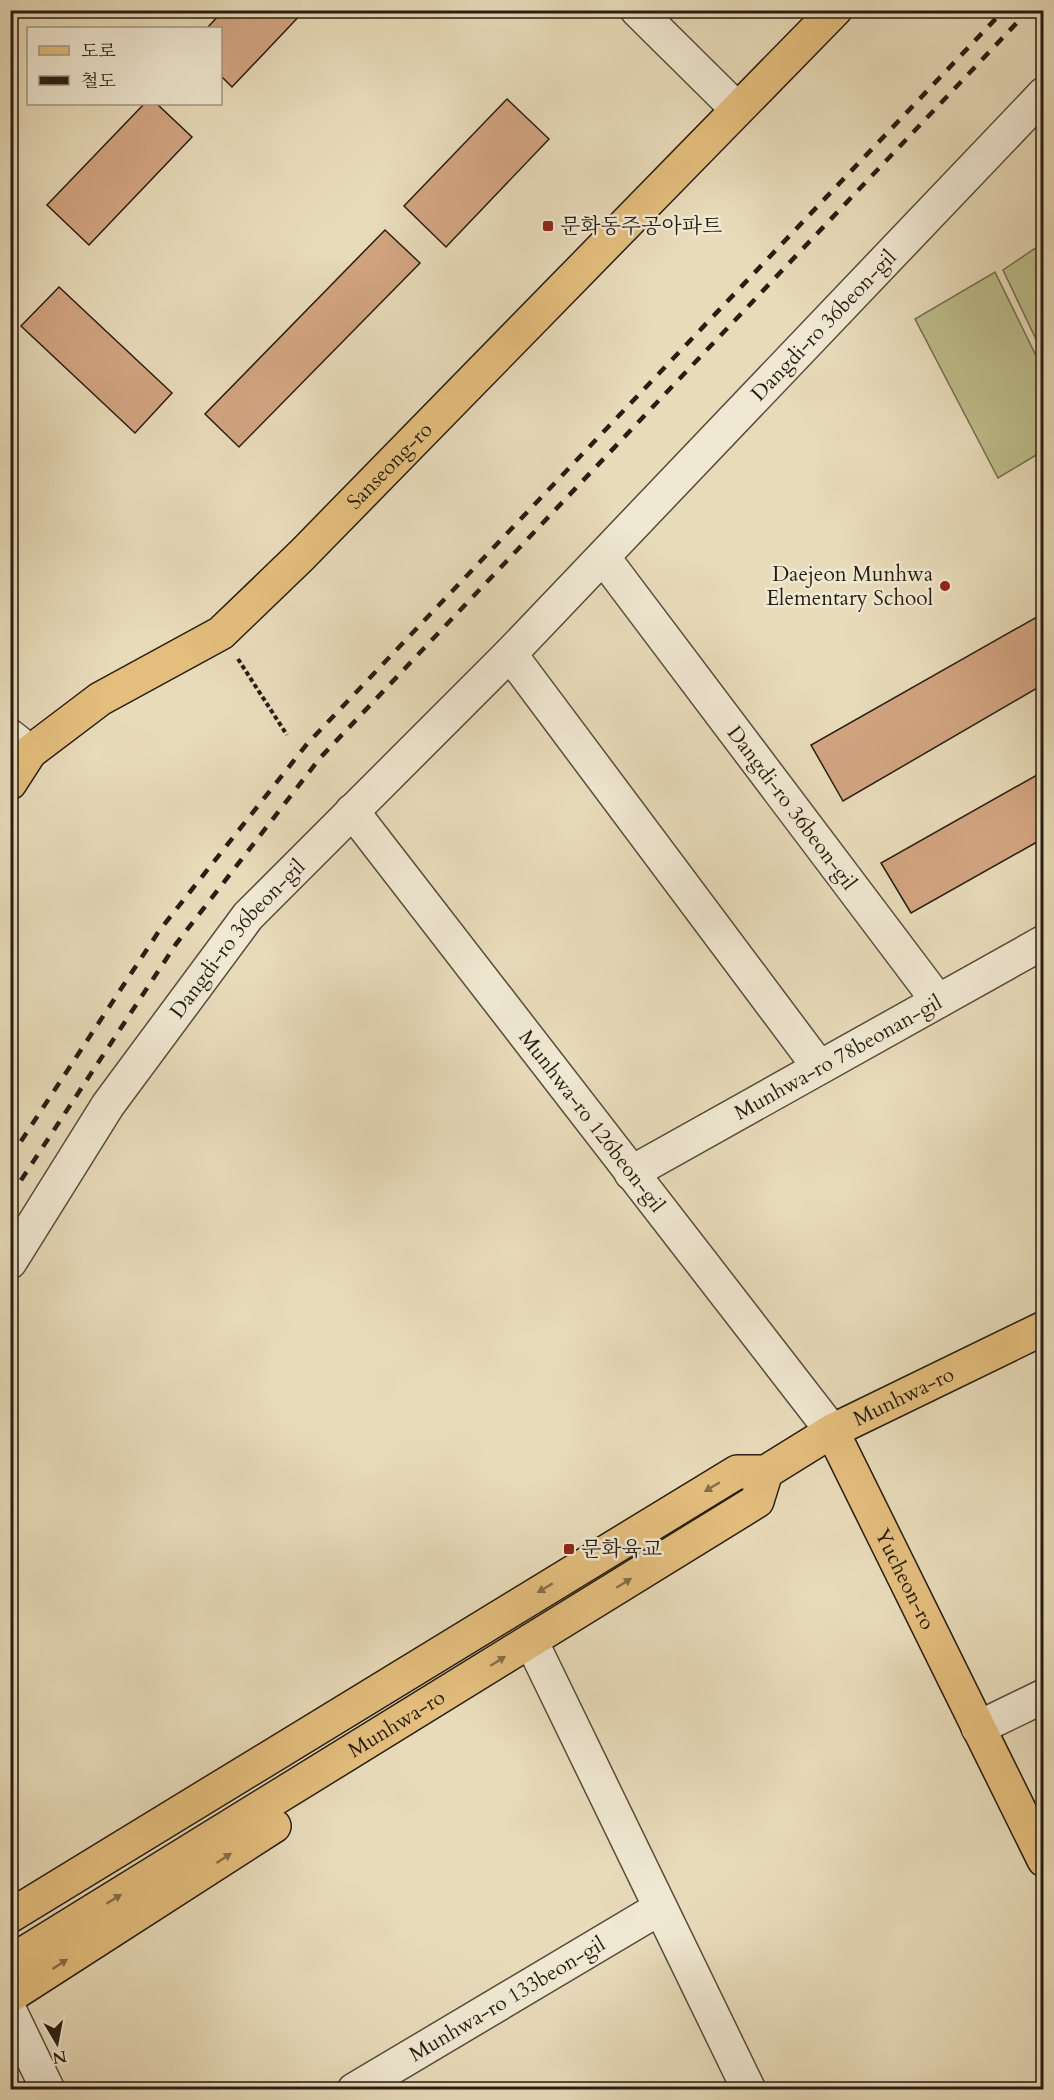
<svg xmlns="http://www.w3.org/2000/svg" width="1054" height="2100" font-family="Cardo,'Noto Serif KR',serif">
<rect width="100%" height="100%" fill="#e8dbba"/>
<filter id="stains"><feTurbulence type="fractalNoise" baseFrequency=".00333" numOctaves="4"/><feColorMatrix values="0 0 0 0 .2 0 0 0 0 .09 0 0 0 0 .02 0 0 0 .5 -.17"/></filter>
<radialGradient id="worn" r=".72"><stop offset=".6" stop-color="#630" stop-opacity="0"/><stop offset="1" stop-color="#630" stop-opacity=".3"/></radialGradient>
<g fill="#bdbe8b" stroke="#726e4e" stroke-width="1.5">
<path d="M1043 243V354L1003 270Z"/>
<path d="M995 272 1043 370V451L998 478 915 319Z"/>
</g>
<g fill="#d3a582" stroke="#271d11" stroke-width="1.5">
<path d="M224 10H305L232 87 220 75V28H207Z"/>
<path d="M507 99 549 139 446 247 404 206Z"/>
<path d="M144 104H157L192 137 89 245 47 205Z"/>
<path d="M385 230 420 263 239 447 205 414Z"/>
<path d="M59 287 172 393 135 433 21 326Z"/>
<path d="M1044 613V684L843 801 811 745Z"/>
<path d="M1044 771V838L911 913 881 863Z"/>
</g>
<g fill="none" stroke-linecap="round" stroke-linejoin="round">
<defs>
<g id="minor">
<path d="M637 10 737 109"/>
<path id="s1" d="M603 557 938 1001"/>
<path d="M510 654 819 1067"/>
<path d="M10 736 30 752"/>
<path id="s2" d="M352 811 832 1431"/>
<path id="s3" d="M631 1173 1044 942"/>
<path id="s4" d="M10 1262 108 1105 248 916 510 654 1044 94"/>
<path d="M531 1641 749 2090"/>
<path d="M978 1728 1044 1696"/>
<path d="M10 2011 48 2090"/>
<path id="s5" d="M354 2090 660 1908"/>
</g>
<g id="major">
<path id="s6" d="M10 783 30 752 100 699 221 633 302 555 835 10"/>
<path id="s7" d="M832 1431 1044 1860"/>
<path id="s8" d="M10 1916 737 1472H766L832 1431 1044 1328"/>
<path id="s9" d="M10 1962 757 1501 766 1472"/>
<path d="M10 1996 274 1826"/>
</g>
</defs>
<use href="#minor" stroke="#574c3b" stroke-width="36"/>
<use href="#major" stroke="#271d11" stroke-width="36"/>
<path stroke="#271d11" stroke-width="4" stroke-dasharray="4.5 3" stroke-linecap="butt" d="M238 659 287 735"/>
<use href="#minor" stroke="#f0e8d2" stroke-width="33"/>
<use href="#major" stroke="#e4be7d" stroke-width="33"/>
<g stroke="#271d11" stroke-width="4.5" stroke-dasharray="10 10" stroke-linecap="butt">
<path d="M10 1158 159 931 307 744 1004 10"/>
<path d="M10 1197 176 944 320 758 1029 10"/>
</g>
</g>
<defs><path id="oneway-solid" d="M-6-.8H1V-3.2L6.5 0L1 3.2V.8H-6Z" transform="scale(1.5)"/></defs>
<g fill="#866e47">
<use href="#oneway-solid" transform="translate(712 1487) rotate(149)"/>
<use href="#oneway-solid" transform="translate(624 1583) rotate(-32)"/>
<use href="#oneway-solid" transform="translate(545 1588) rotate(149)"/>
<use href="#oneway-solid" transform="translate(498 1661) rotate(-32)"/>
<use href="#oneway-solid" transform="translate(224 1858) rotate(-33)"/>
<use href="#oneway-solid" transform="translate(114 1899) rotate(-32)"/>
<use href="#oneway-solid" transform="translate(60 1964) rotate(-33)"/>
</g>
<g fill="#8f2418" stroke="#f0e8d2" stroke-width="2">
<rect x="542" y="220" width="12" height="12" rx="3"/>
<circle cx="945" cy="586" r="6"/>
<rect x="563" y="1543" width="12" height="12" rx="3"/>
</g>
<g text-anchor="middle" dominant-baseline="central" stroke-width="5" stroke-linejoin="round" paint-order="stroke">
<g font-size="21" fill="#271d11" stroke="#f0e8d2" text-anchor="start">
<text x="560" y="226">문화동주공아파트</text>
<text x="933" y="574" text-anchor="end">Daejeon Munhwa<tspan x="933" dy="24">Elementary School</tspan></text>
<text x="581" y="1549">문화육교</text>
</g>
<g font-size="21" fill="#271d11" stroke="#f0e8d2">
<text stroke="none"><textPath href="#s4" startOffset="1245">Dangdi-ro 36beon-gil</textPath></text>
<text stroke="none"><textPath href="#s6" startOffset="500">Sanseong-ro</textPath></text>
<text stroke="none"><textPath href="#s1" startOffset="314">Dangdi-ro 36beon-gil</textPath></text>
<text stroke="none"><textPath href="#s4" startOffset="396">Dangdi-ro 36beon-gil</textPath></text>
<text stroke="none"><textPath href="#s3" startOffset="237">Munhwa-ro 78beonan-gil</textPath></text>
<text stroke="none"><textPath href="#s2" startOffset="392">Munhwa-ro 126beon-gil</textPath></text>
<text stroke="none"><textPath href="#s8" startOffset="1038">Munhwa-ro</textPath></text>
<text stroke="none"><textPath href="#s7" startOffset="165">Yucheon-ro</textPath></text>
<text stroke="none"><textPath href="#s9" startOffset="454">Munhwa-ro</textPath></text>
<text stroke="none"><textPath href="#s5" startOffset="178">Munhwa-ro 133beon-gil</textPath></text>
</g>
</g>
<rect width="1054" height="2100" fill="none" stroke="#e8dbba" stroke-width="36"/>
<rect x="12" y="12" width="1030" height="2076" fill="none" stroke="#271d11" stroke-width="3"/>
<rect x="18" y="18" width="1018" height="2064" fill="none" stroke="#271d11" stroke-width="1.5"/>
<rect x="27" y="27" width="195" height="78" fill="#f0e8d2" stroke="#a09785" stroke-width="1.5"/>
<rect x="39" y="46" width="30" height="9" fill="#e4be7d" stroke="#a09785" stroke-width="1.5"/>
<text x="81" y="57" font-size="18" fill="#271d11">도로</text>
<rect x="39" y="76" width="30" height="9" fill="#271d11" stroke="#a09785" stroke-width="1.5"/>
<text x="81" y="87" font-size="18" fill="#271d11">철도</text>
<g transform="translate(57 2043) rotate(170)" stroke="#f0e8d2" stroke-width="4.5" paint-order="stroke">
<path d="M0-4.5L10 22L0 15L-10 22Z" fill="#271d11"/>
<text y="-9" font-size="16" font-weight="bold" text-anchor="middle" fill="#271d11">N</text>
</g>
<rect width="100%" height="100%" filter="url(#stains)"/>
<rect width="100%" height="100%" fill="url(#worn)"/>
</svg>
